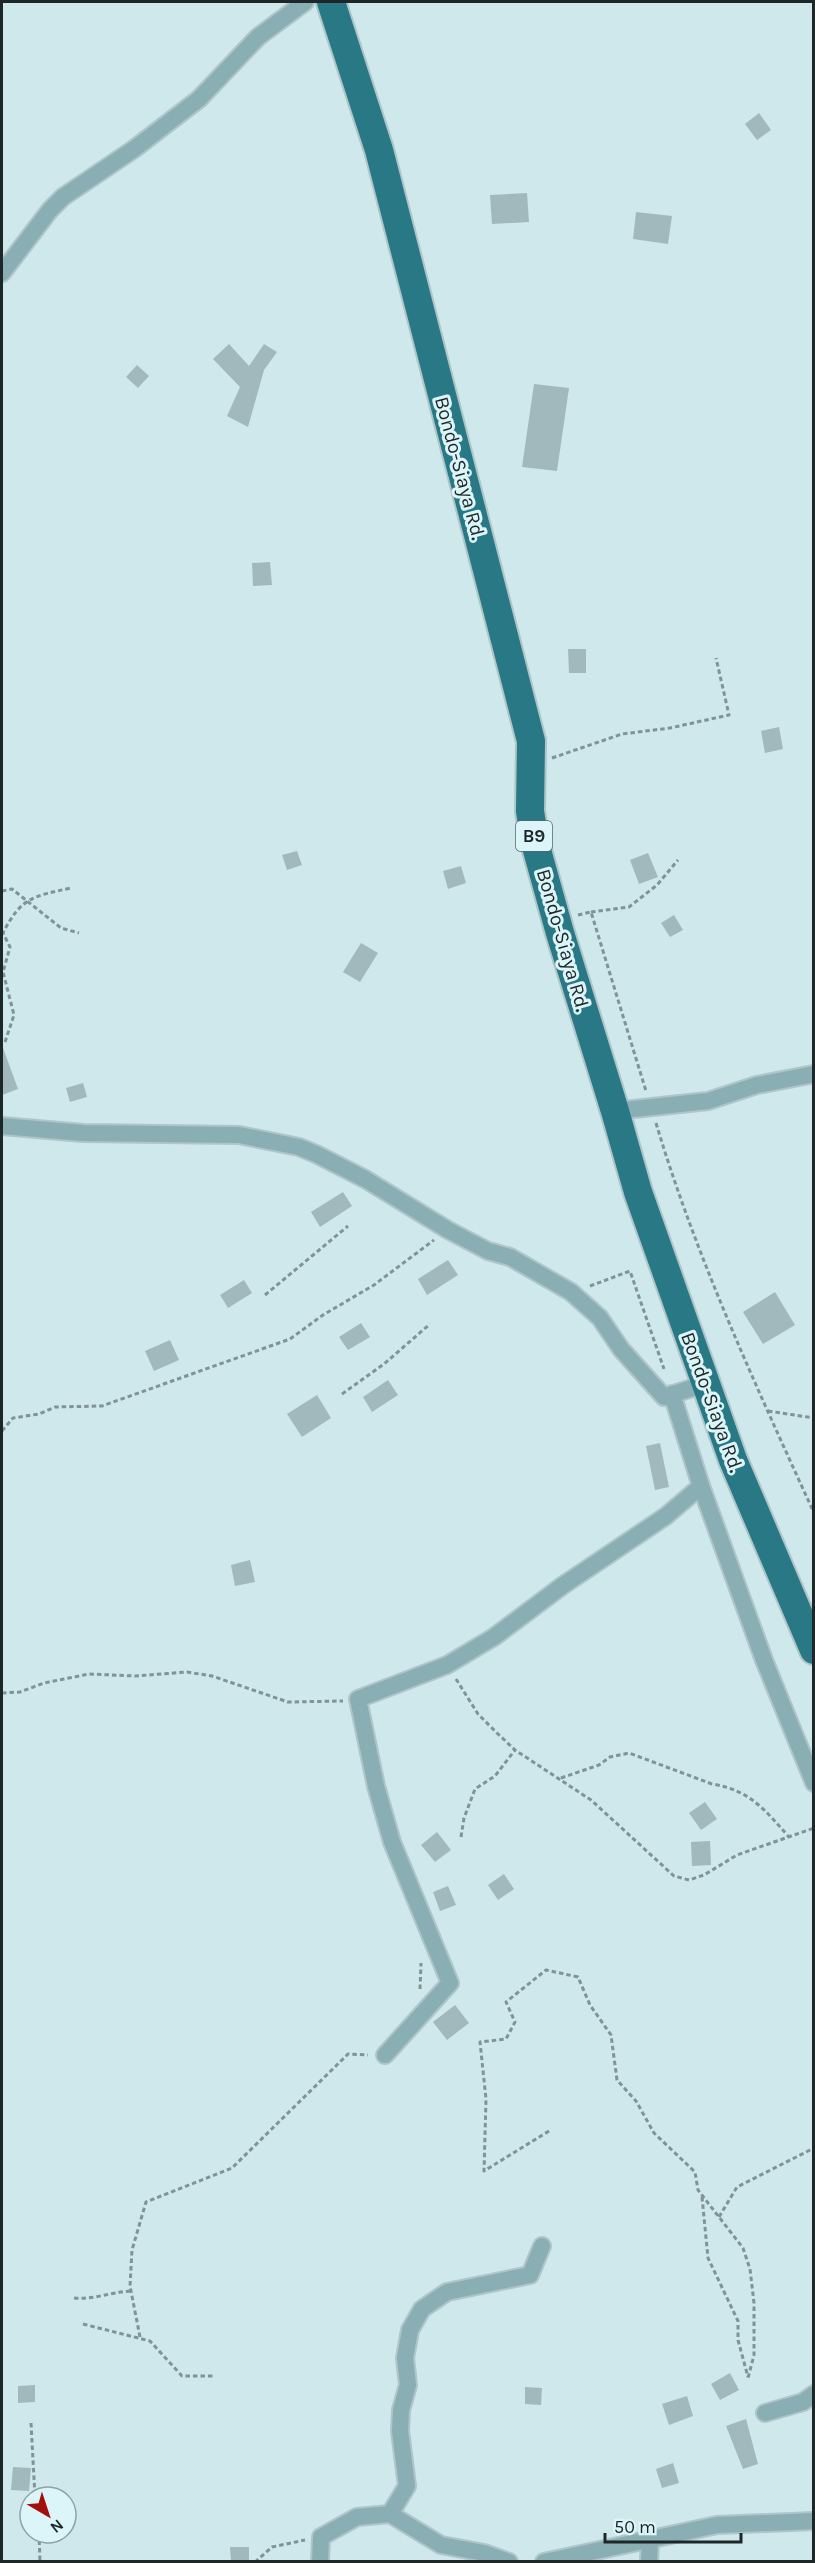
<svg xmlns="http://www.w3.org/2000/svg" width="815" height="2563" font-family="Karla,sans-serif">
<rect width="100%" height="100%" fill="#cee8ec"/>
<g fill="#a1b9bd">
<path d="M759 113 771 130 757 140 745 124Z"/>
<path d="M527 193 529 222 492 224 490 195Z"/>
<path d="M636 212 672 216 668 244 633 239Z"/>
<path d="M229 344 249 366 264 344 277 352 264 370 248 427 227 416 240 387 213 359Z"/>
<path d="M137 365 149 376 138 388 126 377Z"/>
<path d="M534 384 569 388 557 471 522 467Z"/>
<path d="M270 562 272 585 253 586 252 563Z"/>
<path d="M568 649H586V673H569Z"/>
<path d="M779 727 783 749 765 753 761 731Z"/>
<path d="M297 851 302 865 287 870 282 855Z"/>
<path d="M648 853 658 877 639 884 630 860Z"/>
<path d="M461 866 466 883 448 889 443 871Z"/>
<path d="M674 915 683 930 670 937 661 923Z"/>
<path d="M361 943 378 953 360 982 343 972Z"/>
<path d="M3 1048 18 1089 2 1095V1049Z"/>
<path d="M83 1083 87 1097 70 1102 66 1088Z"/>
<path d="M343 1192 352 1206 320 1227 311 1212Z"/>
<path d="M448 1260 458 1275 427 1295 418 1279Z"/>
<path d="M244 1280 252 1293 228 1308 220 1295Z"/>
<path d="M775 1292 795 1325 763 1344 743 1312Z"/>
<path d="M361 1323 370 1337 348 1350 339 1337Z"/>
<path d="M170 1340 179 1360 154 1371 145 1351Z"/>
<path d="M388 1380 398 1395 372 1412 363 1397Z"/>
<path d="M317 1395 331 1418 302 1437 287 1414Z"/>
<path d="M660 1443 669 1487 655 1490 646 1446Z"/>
<path d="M250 1560 255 1582 235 1586 231 1565Z"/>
<path d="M705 1802 717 1819 701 1830 689 1813Z"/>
<path d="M437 1832 451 1850 435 1862 421 1845Z"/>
<path d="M710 1841 711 1865 692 1866 691 1842Z"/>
<path d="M504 1874 514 1889 498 1900 488 1885Z"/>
<path d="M448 1886 456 1905 440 1911 433 1892Z"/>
<path d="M455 2005 469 2023 447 2040 433 2022Z"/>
<path d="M730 2373 739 2390 720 2400 711 2384Z"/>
<path d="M35 2385V2402L18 2403V2386Z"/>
<path d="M525 2387 542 2388 541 2405 525 2404Z"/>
<path d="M687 2396 693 2416 669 2425 662 2404Z"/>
<path d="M746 2419 758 2464 743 2469 726 2426Z"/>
<path d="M673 2463 679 2483 662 2488 656 2469Z"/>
<path d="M13 2467 31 2468 29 2491 11 2490Z"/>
<path d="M230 2547H249V2562H231Z"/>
</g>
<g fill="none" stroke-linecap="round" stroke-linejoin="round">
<defs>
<g id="minor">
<path d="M2 273 50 210 63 197 134 149 199 99 258 37 305 2"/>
<path d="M615 1111 708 1101 757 1085 814 1074"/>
<path d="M2 1126 83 1133 239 1135 299 1147 316 1154 365 1179 448 1230 488 1251 510 1257 571 1292 600 1318 621 1349 664 1397 705 1384"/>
<path d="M701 1486 764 1660 814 1783"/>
<path d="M385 2055 450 1983 392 1842 376 1786 358 1699 447 1665 494 1637 562 1586 666 1516 701 1486 672 1394"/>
<path d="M765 2413 803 2402 814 2394"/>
<path d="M390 2514 407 2486 400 2431 401 2410 408 2385 405 2358 410 2330 422 2309 447 2292 530 2275 542 2246"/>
<path d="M320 2562 321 2537 357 2517 390 2514 441 2545 484 2553 509 2562"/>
<path d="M544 2562 717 2525 814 2521"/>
<path d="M649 2562 650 2538"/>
</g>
<path id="trunk" d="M331 2 379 150 531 741 530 811 535 843 560 933 615 1111 638 1192 733 1460 814 1650"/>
</defs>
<use href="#minor" stroke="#aec5c9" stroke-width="20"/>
<use href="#trunk" stroke="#aec5c9" stroke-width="32"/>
<g stroke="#809396" stroke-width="3" stroke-dasharray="4.5 3" stroke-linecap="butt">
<path d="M552 758 622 734 670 728 729 715 716 658"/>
<path d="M2 891 12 889 61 928 79 933"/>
<path d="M591 912 629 907 657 885 678 860"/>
<path d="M578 915 591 912 646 1091"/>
<path d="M5 1042 14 1015 3 972 10 947 3 933C21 897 34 896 71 888"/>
<path d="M656 1123C696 1257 756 1386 814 1513"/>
<path d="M590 1286 630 1271 664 1369"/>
<path d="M265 1295 348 1226"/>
<path d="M342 1394 384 1364 430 1324"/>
<path d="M768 1411 814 1418"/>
<path d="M2 1431 13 1418 39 1414 55 1407 102 1406 290 1339 323 1315 374 1285 434 1240"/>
<path d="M456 1679 478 1714 497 1733 515 1750 591 1800 674 1876 689 1880 704 1875 737 1855 814 1828"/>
<path d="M2 1693 20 1692 44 1683 89 1674 135 1676 187 1672 212 1676 288 1702 343 1701"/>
<path d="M561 1778 599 1765 610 1757 629 1753 712 1784C750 1790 765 1810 789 1837"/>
<path d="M461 1837 464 1818 475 1789 495 1776 515 1750"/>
<path d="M420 1989 421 1963"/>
<path d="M549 2131 484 2171 486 2099 480 2042 506 2039 515 2022 506 2002 546 1970 578 1977 590 2005 611 2035 617 2080 636 2101 654 2133 695 2172 698 2190 743 2248 750 2269 754 2303V2355L748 2378"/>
<path d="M702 2197 708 2258 738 2321V2340L748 2377"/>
<path d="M719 2217 737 2187 814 2148"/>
<path d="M74 2298C93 2300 111 2292 131 2291"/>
<path d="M83 2324 150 2341 182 2376H214"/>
<path d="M140 2337 130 2286 132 2250 146 2202 232 2168 348 2054 368 2055"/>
<path d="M31 2423 35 2497"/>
<path d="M39 2533 40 2562"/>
<path d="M255 2562 272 2547 305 2540"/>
</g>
<use href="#minor" stroke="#89afb5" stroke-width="16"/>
<use href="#trunk" stroke="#287885" stroke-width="28"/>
</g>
<g text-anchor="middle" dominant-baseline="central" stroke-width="6" stroke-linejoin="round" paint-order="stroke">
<rect fill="#dbf5f9" stroke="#566567" stroke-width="1.5" x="516" y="821" width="36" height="30" rx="4.5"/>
<g font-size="18" font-weight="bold" fill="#1d2728">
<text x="534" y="836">B9</text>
</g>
<g font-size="20" fill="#1d2728" stroke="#dbf5f9">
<text transform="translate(460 468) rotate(75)">Bondo-Siaya Rd.</text>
<text transform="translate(563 940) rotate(74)">Bondo-Siaya Rd.</text>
<text transform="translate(712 1402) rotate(70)">Bondo-Siaya Rd.</text>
</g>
</g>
<rect width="815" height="2563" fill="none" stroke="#1d2728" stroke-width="6"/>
<g transform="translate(48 2515) rotate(141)"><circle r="28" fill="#dbf5f9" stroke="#8fa3a5" stroke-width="1.5"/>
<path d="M0-4.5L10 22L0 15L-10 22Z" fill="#a50f0b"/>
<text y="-9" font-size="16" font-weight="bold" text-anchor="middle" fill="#1d2728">N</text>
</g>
<path d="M605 2533v9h136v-9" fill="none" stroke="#1d2728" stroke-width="3"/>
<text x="614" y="2533" font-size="18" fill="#1d2728" stroke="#dbf5f9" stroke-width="4.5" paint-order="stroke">50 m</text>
</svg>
